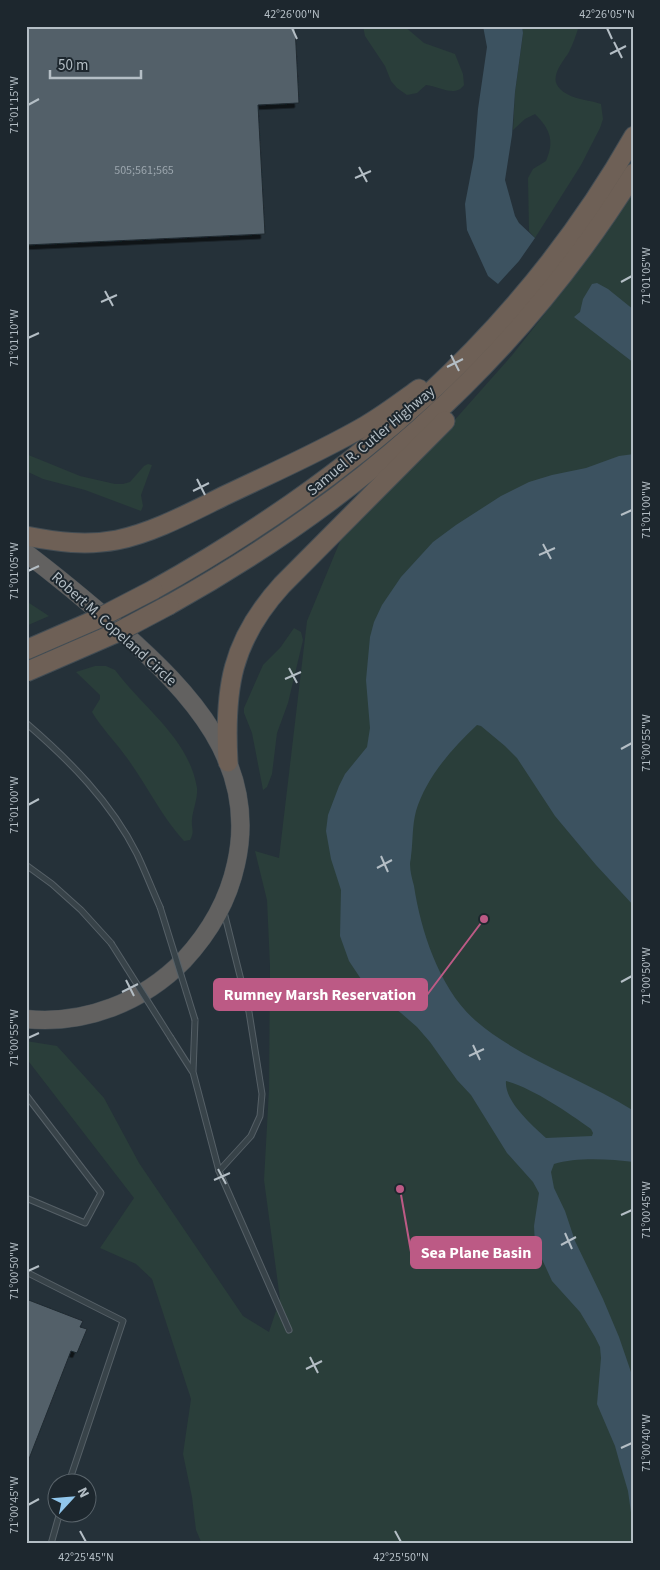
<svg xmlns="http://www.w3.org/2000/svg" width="660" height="1570" font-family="'Source Sans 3',sans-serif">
<defs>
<filter id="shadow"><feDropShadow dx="-4.5" dy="4.5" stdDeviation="0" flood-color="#0009"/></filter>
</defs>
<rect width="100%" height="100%" fill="#253139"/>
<g fill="#2a3e3a">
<path d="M363 26H404L424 43 455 54 463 74 464 85C455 98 439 86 426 85L417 93 407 95 397 88 391 81 385 66 365 36Z"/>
<path d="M522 26H579C576 35 573 44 569 52 560 66 545 82 567 94 577 100 590 100 601 104L603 119 600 128 581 165 535 238 529 231 528 178 533 169 546 161C555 141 550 129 535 114L525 119 513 130 515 92 523 34Z"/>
<path d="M634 191V1544H202L196 1530 192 1497 183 1454 191 1399 152 1279 136 1264 100 1248 134 1198 26 1058V1041L57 1046 104 1098 139 1163 243 1316 269 1332 280 1299 264 1180 269 1090 270 966 267 900 255 851 279 858 307 621 341 539 444 432 513 354 576 274Z"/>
<path d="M26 454 80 476 115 484H123L130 482 144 466 148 464 152 465 141 495 143 506 141 511 85 490 43 479 26 471Z"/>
<path d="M26 601 49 616 26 626Z"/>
<path d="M294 628 301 632 303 640 288 703 277 733 272 774 267 787 263 790 252 733 244 713V708L263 665 280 648Z"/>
<path d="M95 666H106L115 670C143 708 189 738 197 788 198 798 193 809 192 819 191 829 195 831 190 840L184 841C161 816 147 785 127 758 116 742 102 729 92 712L100 699V695L76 672Z"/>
</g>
<g fill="#3c5260" fill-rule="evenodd">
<path d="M483 26H522L523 33 515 92 512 135 505 180 515 216 519 223 535 238 519 261 498 284 488 276 467 230 465 204 474 157 478 109 487 47Z"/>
<path d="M597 283 608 289 634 310V363L574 317 580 312 583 299 592 284Z"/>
<path d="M634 454V906L596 865 555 816 517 758 505 746 481 726 477 725C452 748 426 778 416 811 412 826 413 841 411 856 411 859 410 861 410 864 410 871 412 879 414 886 421 932 440 990 476 1021 523 1061 582 1078 634 1111V1162C610 1159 576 1157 554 1164L551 1172 554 1188 565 1211 575 1241 603 1299 619 1337 631 1372 634 1388V1534L628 1491 620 1464 615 1446 597 1404 601 1358 600 1347 595 1337 580 1312 552 1281 535 1244 534 1226 539 1193 533 1182 507 1153 471 1095 457 1080 430 1042 417 1027 401 1013 385 1001 361 979 349 961 340 936 341 890 331 859 326 831 328 815 339 786 345 774 367 747 370 728 366 680 370 637 374 622 382 605 401 577 433 542 456 525 501 496 529 482 552 475 586 468 619 456ZM506 1081C534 1089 567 1112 591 1129L593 1133 592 1136 546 1138C532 1125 504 1101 506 1081Z"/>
</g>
<g fill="#526069" stroke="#1f2930" filter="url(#shadow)">
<path d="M26 26H295L299 103 258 105 265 234 26 245Z"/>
<path d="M26 1299 83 1321 80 1327 87 1329 77 1353 71 1351 27 1464Z"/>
</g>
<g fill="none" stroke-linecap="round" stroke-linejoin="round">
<defs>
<g id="service">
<path d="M26 723C69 760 111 802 137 854 145 871 152 889 160 907"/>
<path d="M26 865 52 884 81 910 111 943"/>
<path d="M195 1020 193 1072 219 1171 289 1330"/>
<path d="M171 1038 192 1071"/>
<path d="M26 1095 101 1193 85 1223 26 1198"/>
<path d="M219 1171 251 1136 260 1116 262 1094 249 1012 224 912"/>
<path d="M26 1272 123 1321 69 1482"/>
<path d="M51 1544 60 1512"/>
</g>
<path id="trunk" d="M26 553C59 578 89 603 120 630 190 692 259 763 236 864 228 901 209 933 184 960 143 1002 85 1025 26 1019"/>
<g id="motorway">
<path d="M26 536C57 542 86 546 117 540 155 532 191 512 226 495 272 473 320 452 365 426 384 415 401 402 419 389"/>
<path d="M153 590C353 478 520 337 634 136"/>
<path d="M169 605C360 499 518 359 634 173"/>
<path d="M228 762C224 689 231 641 282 585L445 421"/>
</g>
</defs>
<use href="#service" stroke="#566067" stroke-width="7"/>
<use href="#trunk" stroke="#434d54" stroke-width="19"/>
<use href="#motorway" stroke="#434d54" stroke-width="21"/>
<use href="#service" stroke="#384349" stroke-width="5"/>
<use href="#trunk" stroke="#626160" stroke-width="18"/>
<use href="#motorway" stroke="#6e6056" stroke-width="19"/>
<defs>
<g id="service-bridge">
<path d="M160 907 195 1020"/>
<path d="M111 943 171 1038"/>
</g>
<g id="motorway-bridge">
<path d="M26 650 95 620 153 590"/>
<path d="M26 672 118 632 169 605"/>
</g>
</defs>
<use href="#service-bridge" stroke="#566067" stroke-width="7" stroke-linecap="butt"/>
<use href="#motorway-bridge" stroke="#434d54" stroke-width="21" stroke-linecap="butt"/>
<use href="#service-bridge" stroke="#384349" stroke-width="5"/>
<use href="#motorway-bridge" stroke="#6e6056" stroke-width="19"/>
</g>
<path fill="none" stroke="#b4bec5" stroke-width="2" d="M292 28 297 39M607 28 612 39M614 42 622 58M610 54 626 46M28 105 39 99M359 167 367 182M355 178 371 171M621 282 632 276M105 291 113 306M101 302 117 295M28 338 39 333M451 355 459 371M447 367 463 359M197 479 205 495M193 491 209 483M621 515 632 510M543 544 551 559M539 555 555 548M28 571 39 566M289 668 297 683M285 679 301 672M621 749 632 743M28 805 39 799M381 856 388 872M377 868 392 860M126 980 134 996M621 982 632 976M122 992 138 984M28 1038 39 1033M473 1045 480 1060M469 1056 484 1049M218 1169 226 1184M214 1180 230 1173M621 1215 632 1210M565 1233 572 1249M561 1245 576 1237M28 1271 39 1266M310 1357 318 1373M306 1369 322 1361M621 1448 632 1443M28 1505 39 1499M80 1531 86 1542M395 1531 401 1542"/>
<g text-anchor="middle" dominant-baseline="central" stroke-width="4" stroke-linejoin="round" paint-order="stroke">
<g font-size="12" fill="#9ca6ae">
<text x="144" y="170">505;561;565</text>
</g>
<g font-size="15" fill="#b4bec5" stroke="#1d272e">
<text transform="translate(371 441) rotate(-40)">Samuel R. Cutler Highway</text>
<text transform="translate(114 629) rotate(42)">Robert M. Copeland Circle</text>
</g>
</g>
<path fill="none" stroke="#bc5a85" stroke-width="2" d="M484 919L427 995M400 1189L411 1252"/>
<g fill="#bc5a85" stroke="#1d272e" stroke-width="2">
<circle cx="484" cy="919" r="5"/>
<circle cx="400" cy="1189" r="5"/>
</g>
<g fill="#bc5a85" stroke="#bc5a85" stroke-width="2">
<rect x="214" y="979" width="213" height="31" rx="5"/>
<rect x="411" y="1237" width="130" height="31" rx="5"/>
</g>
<g font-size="16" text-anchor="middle" font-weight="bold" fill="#fff">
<text x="320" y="1000">Rumney Marsh Reservation</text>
<text x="476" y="1258">Sea Plane Basin</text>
</g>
<rect width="660" height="1570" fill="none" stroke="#1d272e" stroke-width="55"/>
<g transform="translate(72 1498) rotate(64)"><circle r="24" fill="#1d272e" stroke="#59636a"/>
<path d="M0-4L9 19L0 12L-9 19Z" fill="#91c6ec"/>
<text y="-8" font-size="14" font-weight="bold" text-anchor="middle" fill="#b4bec5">N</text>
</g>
<path d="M50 70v8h91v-8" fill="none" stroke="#b4bec5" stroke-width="2.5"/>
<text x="58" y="70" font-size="15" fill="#b4bec5" stroke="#1d272e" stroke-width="4" paint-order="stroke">50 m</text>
<rect x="28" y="28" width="604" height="1514" fill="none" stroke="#b4bec5" stroke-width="2"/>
<g font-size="12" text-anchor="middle" fill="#b4bec5">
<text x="292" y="18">42°26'00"N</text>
<text x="607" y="18">42°26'05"N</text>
<text transform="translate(14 105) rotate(-90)" y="4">71°01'15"W</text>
<text transform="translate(646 276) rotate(-90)" y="4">71°01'05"W</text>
<text transform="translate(14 338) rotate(-90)" y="4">71°01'10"W</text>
<text transform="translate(646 510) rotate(-90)" y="4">71°01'00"W</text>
<text transform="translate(14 571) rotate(-90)" y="4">71°01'05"W</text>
<text transform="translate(646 743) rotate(-90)" y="4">71°00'55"W</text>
<text transform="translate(14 805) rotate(-90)" y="4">71°01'00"W</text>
<text transform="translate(646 976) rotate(-90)" y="4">71°00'50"W</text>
<text transform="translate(14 1038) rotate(-90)" y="4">71°00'55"W</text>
<text transform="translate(646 1210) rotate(-90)" y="4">71°00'45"W</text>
<text transform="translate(14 1271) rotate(-90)" y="4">71°00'50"W</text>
<text transform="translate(646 1443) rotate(-90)" y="4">71°00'40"W</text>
<text transform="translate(14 1505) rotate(-90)" y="4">71°00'45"W</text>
<text x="86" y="1561">42°25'45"N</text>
<text x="401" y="1561">42°25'50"N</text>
</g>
</svg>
